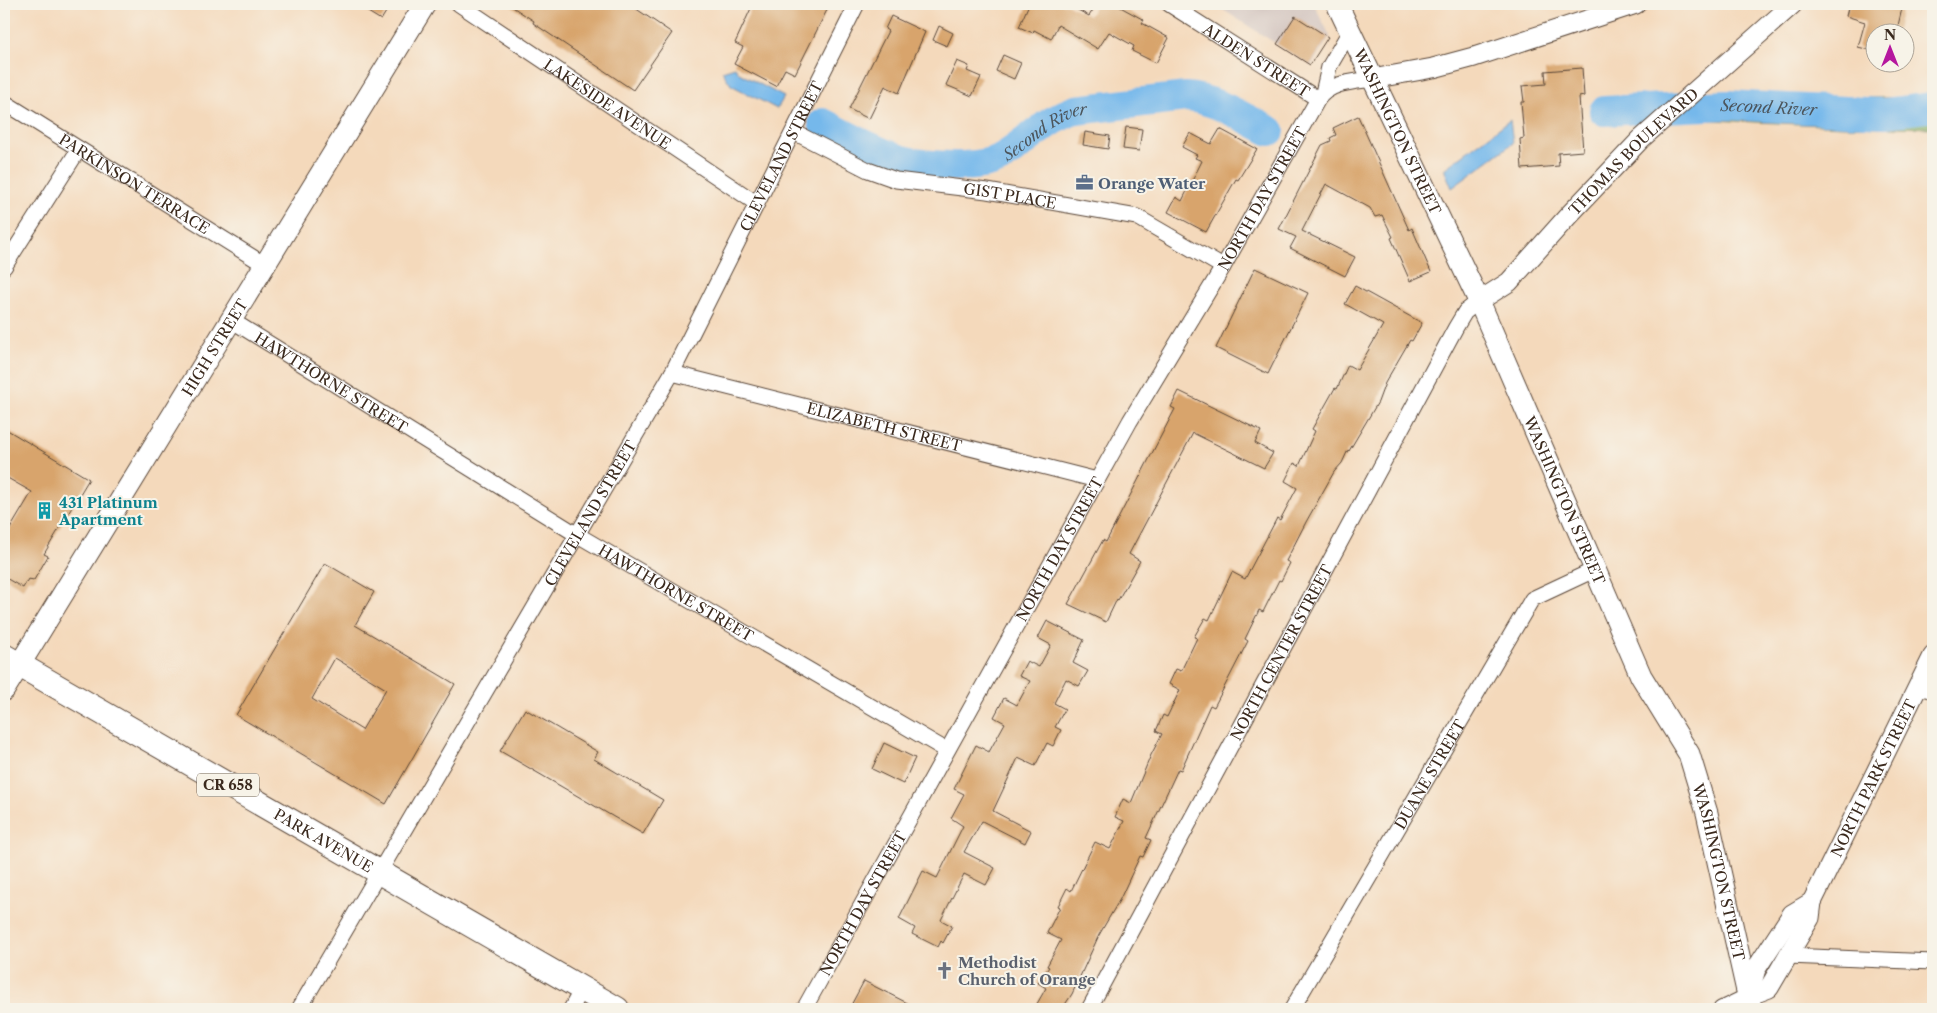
<svg xmlns="http://www.w3.org/2000/svg" width="1937" height="1013" font-family="'Libre Caslon Text',serif">
<rect width="100%" height="100%" fill="#f7f3e8"/>
<filter id="ink" filterUnits="userSpaceOnUse"><feTurbulence type="fractalNoise" baseFrequency=".02" numOctaves="2"/><feDisplacementMap in="SourceGraphic" scale="10" xChannelSelector="R" yChannelSelector="G"/><feConvolveMatrix kernelMatrix="1 2 1 2 8 2 1 2 1" color-interpolation-filters="sRGB"/></filter>
<filter id="wash" filterUnits="userSpaceOnUse"><feTurbulence type="fractalNoise" baseFrequency=".0096" numOctaves="4" result="noise"/><feDisplacementMap in="SourceGraphic" scale="20" xChannelSelector="R" yChannelSelector="G"/><feGaussianBlur stdDeviation="1.12" result="paint"/><feColorMatrix in="noise" values="0 0 0 0 0 0 0 0 0 0 0 0 0 0 0 0 0 1.4 0 .05"/><feComposite in="paint" operator="in"/></filter>
<g filter="url(#wash)">
<rect width="100%" height="100%" fill="#f4d9bb"/>
<path fill="#cfc0bb" d="M1214 4H1314L1330 36 1311 66Z"/>
<path fill="#84ae66" stroke="#606c42" d="M1713 97 1929 98 1933 128 1843 126 1691 119Z"/>
<g fill="#75b8eb" stroke="#587184">
<path d="M735 67 739 73 784 97 777 109 731 85 722 71Z"/>
<path d="M1510 120 1513 143 1452 188 1444 169Z"/>
</g>
<g fill="none" stroke-linecap="round" stroke-linejoin="round">
<g stroke="#75b8eb" stroke-width="30">
<path id="s1" d="M1604 111 1727 105 1885 113 1933 107"/>
<path id="s2" d="M823 123C848 136 874 151 902 160 919 165 937 166 955 166 970 166 989 165 1003 157 1028 142 1047 119 1076 110L1186 97C1216 99 1244 118 1270 131"/>
</g>
</g>
<g id="blocks">
<g fill="#d8a46c" fill-rule="evenodd">
<path d="M355 4H391L381 20Z"/>
<path d="M508 4H629L672 33 633 90 533 23 534 21Z"/>
<path d="M753 4H830L795 74 785 69 776 86 734 64 743 47 735 43Z"/>
<path d="M1029 4H1067L1089 16 1097 4H1115L1144 20 1142 23 1169 38 1156 63 1132 51 1134 46 1109 32 1098 49 1058 25 1051 39 1034 30 1033 33 1019 27Z"/>
<path d="M1849 4H1903L1897 30 1893 29 1892 32H1874V51L1858 47 1865 22 1846 16Z"/>
<path d="M891 16 925 32 899 93 885 86 869 119 849 109 888 31 885 29Z"/>
<path d="M1295 16 1328 37 1310 65 1277 44Z"/>
<path d="M939 26 953 33 947 46 933 40Z"/>
<path d="M1003 55 1021 63 1014 79 996 71Z"/>
<path d="M957 61 969 66 967 71 981 77 972 96 946 85Z"/>
<path d="M1582 68 1584 96 1579 97 1583 151 1558 153 1559 166 1522 169 1520 139 1524 138 1521 102H1524L1522 86 1546 84 1545 71Z"/>
<path d="M1358 116 1409 230 1412 228 1431 272 1410 281 1391 238 1393 237 1382 215 1375 217 1370 208 1326 184 1302 231 1355 257 1345 276 1290 248 1296 237 1279 229 1322 145 1331 141 1330 138 1336 135 1333 128Z"/>
<path d="M1126 127 1142 129 1139 151 1123 149Z"/>
<path d="M1220 129 1257 149 1238 180 1236 179 1206 232 1168 212 1176 197 1182 201 1202 161 1195 158 1197 155 1182 147 1190 133 1211 144Z"/>
<path d="M1085 132 1110 136 1108 149 1083 145Z"/>
<path d="M1255 268 1308 293 1268 374 1216 348Z"/>
<path d="M1355 286 1422 323 1412 341 1410 340 1385 383 1378 402 1349 451 1348 450 1342 463 1334 472 1306 522 1286 561 1290 563 1281 581 1279 580 1263 612 1259 610 1245 639 1248 641 1214 707 1210 705 1181 770 1178 769 1146 838 1151 840 1143 857 1140 856 1120 899 1099 935 1072 994 1062 1009H1034L1046 988 1038 983 1049 967 1047 966 1061 940 1047 933 1060 907 1058 906 1067 888 1071 891 1095 842 1110 849 1124 821 1115 817 1123 799 1131 803 1151 755 1162 734 1156 731 1163 715 1167 717 1180 690 1169 684 1176 669 1181 671 1197 638 1194 637 1205 618 1209 620 1232 572 1245 579 1277 518 1280 520 1297 488 1285 481 1294 463 1299 466 1315 431 1312 429 1335 388 1337 389 1348 365 1357 370 1383 325 1345 304Z"/>
<path d="M1179 391 1261 431 1255 443 1273 453 1264 468 1193 433 1129 554 1140 561 1118 600 1117 599 1106 622 1068 604 1103 540 1106 542 1175 409 1171 407Z"/>
<path d="M4 428 89 479 44 554 48 556 34 580 28 579 23 588 4 577V539L32 492 4 476Z"/>
<path d="M325 563 374 592 355 625 455 684 386 804 236 715ZM335 658 386 689 362 730 312 699Z"/>
<path d="M1047 621 1084 640 1073 663 1088 671 1079 686 1066 679 1054 703 1065 709 1055 727 1061 730 1053 746 1047 743 1035 766 1018 758 993 811 1031 831 1025 843 982 821 964 852 995 868 986 885 964 874 941 920 952 926 943 943 941 941 938 947 912 934 915 928 899 919 923 871 937 878 963 826 951 818 964 794 954 789 976 745 989 752 1005 723 994 717 1004 698 1017 705 1030 681 1019 676 1027 661 1039 667 1051 645 1038 638Z"/>
<path d="M525 709 598 752 594 759 663 800 643 834 500 751Z"/>
<path d="M884 743 915 758 903 784 872 769Z"/>
<path d="M864 981 919 1009H849Z"/>
</g>
</g>
</g>
<g filter="url(#ink)">
<use href="#blocks" fill-opacity="0" stroke="#574436" stroke-width="1"/>
<g fill="none" stroke-linecap="round" stroke-linejoin="round">
<defs>
<g id="minor">
<path id="s3" d="M459 4 756 203"/>
<path id="s4" d="M1169 4 1318 99"/>
<path d="M1323 93 1329 67 1350 31"/>
<path id="s5" d="M4 102 265 265"/>
<path id="s6" d="M794 132 868 170 896 180 987 191 1137 217 1223 267"/>
<path d="M4 267 79 149"/>
<path id="s7" d="M231 320 576 534 946 750"/>
<path id="s8" d="M672 373 1097 480"/>
<path d="M1917 686 1933 691"/>
<path d="M1788 956 1933 962"/>
<path id="s9" d="M299 1009 672 373 857 4"/>
<path d="M571 1009 582 989"/>
<path id="s10" d="M804 1009 1130 421 1223 267 1318 99C1331 82 1352 82 1372 79"/>
<path id="s11" d="M1089 1009 1456 327 1465 312 1479 301"/>
<path id="s12" d="M1292 1009 1532 599 1594 570"/>
<path d="M1721 1009 1748 996"/>
</g>
<g id="tertiary">
<path d="M1372 79 1433 68 1474 57 1636 4"/>
<path id="s13" d="M1479 301 1509 282 1568 216 1641 139 1793 4"/>
<path id="s14" d="M1748 996 1769 988 1810 918 1812 902 1933 656"/>
<path d="M1748 996 1756 969 1792 914 1812 902"/>
</g>
<g id="secondary">
<path id="s15" d="M1337 4 1479 301 1641 676 1689 754 1707 813 1751 1009"/>
<path id="s16" d="M4 690 425 4"/>
</g>
<g id="primary">
<path id="s17" d="M4 656 617 1009"/>
</g>
</defs>
<use href="#minor" stroke="#574436" stroke-width="17"/>
<use href="#tertiary" stroke="#574436" stroke-width="21"/>
<use href="#secondary" stroke="#574436" stroke-width="23"/>
<use href="#primary" stroke="#574436" stroke-width="26"/>
<use href="#minor" stroke="#fff" stroke-width="15"/>
<use href="#tertiary" stroke="#fff" stroke-width="19"/>
<use href="#secondary" stroke="#fff" stroke-width="21"/>
<use href="#primary" stroke="#fff" stroke-width="24"/>
</g>
</g>
<defs>
<symbol id="office-bare" viewBox="-9 -9 18 18"><path d="M-6-3h4V-5.5h4V-3h4V5H-6ZM-1-4.5V-3h2v-1.5ZM-6 0V1H6V0Z" fill="#5c6f8a" stroke="#f7f3e8" stroke-width="2.5" paint-order="stroke"/></symbol>
<symbol id="building-bare" viewBox="-9 -9 18 18"><path d="M-4-6H4V6H1V3H-1V6H-4ZM-2.5-4.3h1.7v1.8h-1.7ZM.8-4.3h1.7v1.8H.8ZM-2.5-1h1.7V.8h-1.7ZM.8-1h1.7V.8H.8Z" fill="#0f9aa8" stroke="#f7f3e8" stroke-width="2.5" paint-order="stroke"/></symbol>
<symbol id="church-bare" viewBox="-9 -9 18 18"><path d="M-1.2-6h2.4v3.5h3.3v2.4h-3.3V6h-2.4V-.1h-3.3v-2.4h3.3Z" fill="#6b7280" stroke="#f7f3e8" stroke-width="2.5" paint-order="stroke"/></symbol>
</defs>
<g fill-rule="evenodd">
<use href="#office-bare" x="1072" y="170" width="25" height="25"/>
<use href="#building-bare" x="32" y="498" width="25" height="25"/>
<use href="#church-bare" x="932" y="958" width="25" height="25"/>
</g>
<g text-anchor="middle" dominant-baseline="central" stroke-width="4" stroke-linejoin="round" paint-order="stroke">
<rect fill="#f7f3e8" stroke="#73665b" stroke-width="1" x="197" y="773.5" width="62" height="23" rx="4"/>
<g font-size="14" font-weight="bold" fill="#3b2a1e">
<text x="228" y="785">CR 658</text>
</g>
<g font-size="15" fill="#3b2a1e" stroke="#f7f3e8">
<text stroke="none"><textPath href="#s4" startOffset="104">ALDEN STREET</textPath></text>
<text stroke="none"><textPath href="#s3" startOffset="179">LAKESIDE AVENUE</textPath></text>
<text stroke="none"><textPath href="#s15" startOffset="141">WASHINGTON STREET</textPath></text>
<text stroke="none"><textPath href="#s13" startOffset="216">THOMAS BOULEVARD</textPath></text>
<text stroke="none"><textPath href="#s9" startOffset="980">CLEVELAND STREET</textPath></text>
<text stroke="none"><textPath href="#s5" startOffset="154">PARKINSON TERRACE</textPath></text>
<text stroke="none"><textPath href="#s6" startOffset="228">GIST PLACE</textPath></text>
<text stroke="none"><textPath href="#s10" startOffset="931">NORTH DAY STREET</textPath></text>
<text stroke="none"><textPath href="#s16" startOffset="402">HIGH STREET</textPath></text>
<text stroke="none"><textPath href="#s7" startOffset="118">HAWTHORNE STREET</textPath></text>
<text stroke="none"><textPath href="#s8" startOffset="219">ELIZABETH STREET</textPath></text>
<text stroke="none"><textPath href="#s15" startOffset="546">WASHINGTON STREET</textPath></text>
<text stroke="none"><textPath href="#s9" startOffset="575">CLEVELAND STREET</textPath></text>
<text stroke="none"><textPath href="#s10" startOffset="526">NORTH DAY STREET</textPath></text>
<text stroke="none"><textPath href="#s7" startOffset="522">HAWTHORNE STREET</textPath></text>
<text stroke="none"><textPath href="#s11" startOffset="405">NORTH CENTER STREET</textPath></text>
<text stroke="none"><textPath href="#s12" startOffset="272">DUANE STREET</textPath></text>
<text stroke="none"><textPath href="#s14" startOffset="258">NORTH PARK STREET</textPath></text>
<text stroke="none"><textPath href="#s17" startOffset="369">PARK AVENUE</textPath></text>
<text stroke="none"><textPath href="#s15" startOffset="951">WASHINGTON STREET</textPath></text>
<text stroke="none"><textPath href="#s10" startOffset="121">NORTH DAY STREET</textPath></text>
</g>
<g font-size="15" font-weight="bold" fill="#4e5e75" stroke="#f7f3e8" text-anchor="start">
<text x="1098" y="183">Orange Water</text>
</g>
<g font-size="15" font-weight="bold" fill="#0d838f" stroke="#f7f3e8" text-anchor="start">
<text x="59" y="502">431 Platinum<tspan x="59" dy="17">Apartment</tspan></text>
</g>
<g font-size="15" font-weight="bold" fill="#5b616d" stroke="#f7f3e8" text-anchor="start">
<text x="958" y="962">Methodist<tspan x="958" dy="17">Church of Orange</tspan></text>
</g>
<g font-size="16" font-style="italic" fill="#4c555c" stroke="#f7f3e8">
<text stroke="none"><textPath href="#s1" startOffset="165">Second River</textPath></text>
<text stroke="none"><textPath href="#s2" startOffset="240">Second River</textPath></text>
</g>
</g>
<rect width="1937" height="1013" fill="none" stroke="#f7f3e8" stroke-width="20"/>
<g transform="translate(1890 48)"><circle r="24" fill="#f7f3e8" stroke="#aca397"/>
<path d="M0-4L9 19L0 12L-9 19Z" fill="#b5179e"/>
<text y="-8" font-size="14" font-weight="bold" text-anchor="middle" fill="#3b2a1e">N</text>
</g>
</svg>
